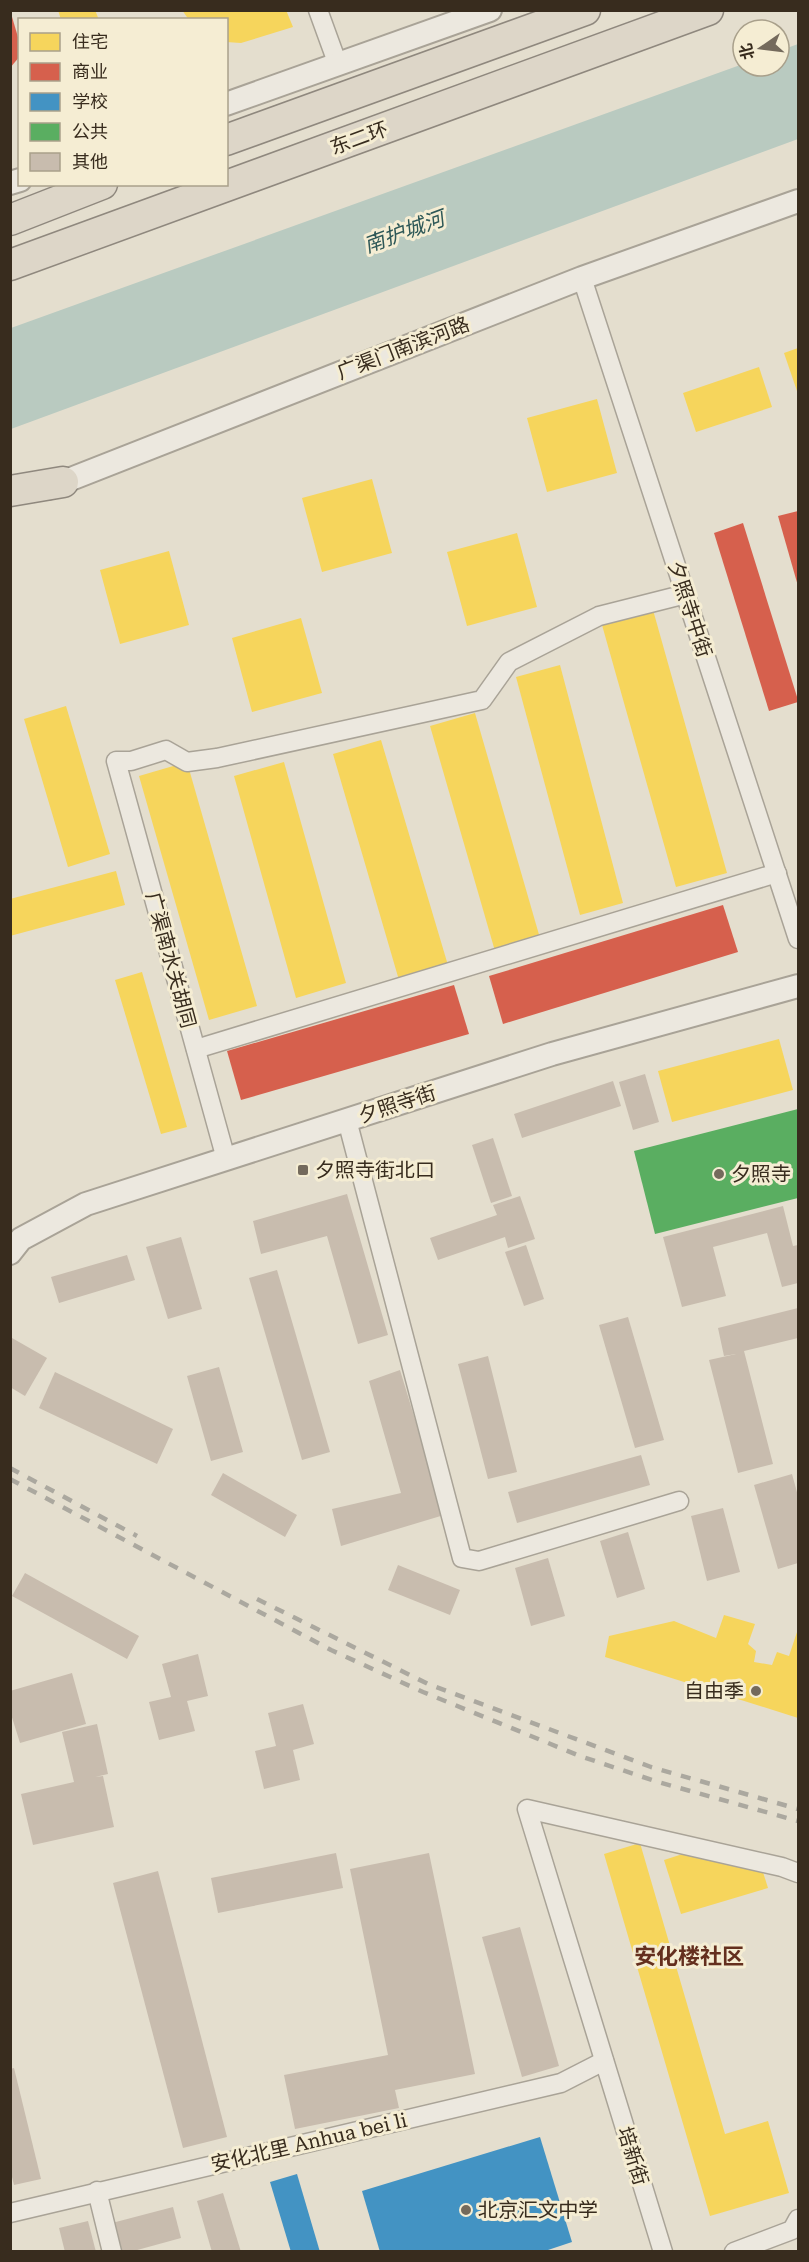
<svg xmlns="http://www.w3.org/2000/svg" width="809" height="2262" font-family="'Roboto Serif','Noto Sans SC',serif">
<rect width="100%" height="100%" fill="#e4dece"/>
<path fill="#b9cac0" d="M798 44V139L11 429V328L743 64V66H779V51Z"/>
<g fill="#f6d55c">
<path d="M58 10H95L99 20H61Z"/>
<path d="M182 10H286L293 27 241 43 226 42V20H189Z"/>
<path d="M798 348V394L784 353Z"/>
<path d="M759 367 772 407 696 432 683 393Z"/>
<path d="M597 399 617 473 547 492 527 418Z"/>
<path d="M372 479 392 553 322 572 302 498Z"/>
<path d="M517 533 537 607 467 626 447 552Z"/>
<path d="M169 551 189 625 120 644 100 570Z"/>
<path d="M653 610 727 873 676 887 602 625Z"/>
<path d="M301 618 322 693 252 712 232 638Z"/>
<path d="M560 665 623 903 580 915 516 677Z"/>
<path d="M66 706 110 854 68 867 24 719Z"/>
<path d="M475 713 542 945 497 958 430 726Z"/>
<path d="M381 740 450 972 401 987 333 754Z"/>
<path d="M187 762 257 1006 209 1020 139 776Z"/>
<path d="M284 762 346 983 296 998 234 776Z"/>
<path d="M116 871 125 905 10 936V899Z"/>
<path d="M142 972 187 1127 161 1134 115 980Z"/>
<path d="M779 1039 793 1090 672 1122 658 1071Z"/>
<path d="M724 1615 755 1624 748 1644 756 1651 754 1662 772 1665 777 1652 789 1656 798 1629V1718L605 1657 609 1636 674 1621 716 1638Z"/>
<path d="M640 1843 725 2134 768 2121 789 2193 710 2216 604 1854Z"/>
<path d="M692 1851 762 1869 768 1888 681 1914 664 1860Z"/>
</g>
<g fill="#d6604d">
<path d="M10 10 20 44V56L10 68Z"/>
<path d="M798 511V586L778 516Z"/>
<path d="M743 523 798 700V702L769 711 714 533Z"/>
<path d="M723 905 738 952 503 1024 489 976Z"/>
<path d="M454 985 469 1034 241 1100 227 1051Z"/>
</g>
<g fill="#4393c3">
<path d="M540 2137 572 2242 542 2252H380L362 2191Z"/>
<path d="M297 2174 320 2252H291L270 2182Z"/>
</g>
<path fill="#5aae61" d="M798 1109V1198L655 1234 634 1151Z"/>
<g fill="#c8bcae">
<path d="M645 1074 659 1122 633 1130 619 1082Z"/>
<path d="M613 1081 621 1106 522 1138 514 1114Z"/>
<path d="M493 1138 512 1196 491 1203 472 1145Z"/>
<path d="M347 1194 388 1335 358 1344 327 1236 261 1254 253 1221Z"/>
<path d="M520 1196 535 1239 508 1248 505 1237 438 1260 430 1238 497 1215 493 1205Z"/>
<path d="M783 1206 793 1246 798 1245V1283L782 1287 767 1233 713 1247 726 1296 682 1307 663 1237Z"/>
<path d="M181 1237 202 1309 168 1319 146 1247Z"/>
<path d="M526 1245 544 1299 524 1306 505 1252Z"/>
<path d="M127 1255 135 1280 59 1303 51 1277Z"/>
<path d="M277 1270 330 1452 302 1460 249 1278Z"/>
<path d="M798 1308V1338L744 1351 773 1464 738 1473 709 1360 736 1354 724 1356 718 1328Z"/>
<path d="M628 1317 664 1440 635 1448 599 1325Z"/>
<path d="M12 1338 47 1358 25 1396 10 1387Z"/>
<path d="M488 1356 517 1472 488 1479 458 1364Z"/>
<path d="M219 1367 243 1452 211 1461 187 1376Z"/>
<path d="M400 1370 444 1515 341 1546 332 1509 401 1493 369 1381Z"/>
<path d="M55 1372 173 1429 157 1464 39 1408Z"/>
<path d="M641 1455 650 1485 517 1523 508 1492Z"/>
<path d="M223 1473 297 1515 285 1537 211 1495Z"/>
<path d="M792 1474 798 1496V1563L778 1569 754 1485Z"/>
<path d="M723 1508 740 1572 707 1581 691 1516Z"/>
<path d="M628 1532 645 1589 617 1598 600 1541Z"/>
<path d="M548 1558 565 1616 531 1626 515 1568Z"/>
<path d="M398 1565 460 1590 450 1615 388 1590Z"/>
<path d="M25 1573 139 1636 127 1659 12 1596Z"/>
<path d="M198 1654 208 1696 187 1701 195 1731 159 1740 149 1702 171 1697 162 1664Z"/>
<path d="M72 1673 86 1724 20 1743 10 1711V1691Z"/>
<path d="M303 1704 314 1744 293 1750 300 1780 264 1789 255 1751 276 1746 268 1713Z"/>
<path d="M97 1724 108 1774 95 1777 103 1776 114 1827 33 1845 21 1794 74 1782 62 1732Z"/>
<path d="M336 1853 343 1888 218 1913 211 1878Z"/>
<path d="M429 1853 475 2074 395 2090 399 2108 295 2129 284 2075 388 2055 350 1869Z"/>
<path d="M158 1871 227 2137 183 2148 113 1883Z"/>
<path d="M520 1927 559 2066 522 2077 482 1937Z"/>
<path d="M14 2068 41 2179 14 2185 10 2169V2069Z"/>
<path d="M223 2193 241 2252H212L197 2201Z"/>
<path d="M173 2207 181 2238 130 2252H119L112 2223Z"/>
<path d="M88 2221 96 2252H65L59 2228Z"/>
</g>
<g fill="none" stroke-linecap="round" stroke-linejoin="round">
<defs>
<g id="minor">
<path d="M318 10 338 65"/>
<path d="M582 278 798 939"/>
<path d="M196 1049 777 873"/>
<path d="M347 1120 462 1558 479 1561 679 1501"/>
<path d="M226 1159 116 761H131L166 750 187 762 217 758 482 700 509 662 599 616 686 594"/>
<path d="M97 2191 112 2252"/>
<path d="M10 2213 561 2083 604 2061"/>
<path d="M663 2252 527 1809 782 1867 798 1873"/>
<path d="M734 2252 792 2230 798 2219"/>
</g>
<g id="tertiary">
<path d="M226 104 490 10"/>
<path d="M10 183 20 180"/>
<path d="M48 488 582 278 798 201"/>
<path d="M10 1253 21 1239 86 1204 552 1054 798 986"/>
</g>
<g id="trunk">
<path d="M226 140 585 10"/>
<path d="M10 220 102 184"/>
<path d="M10 265 708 10"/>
<path d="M10 491 63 482"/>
</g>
</defs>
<use href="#minor" stroke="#a9a397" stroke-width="21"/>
<use href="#tertiary" stroke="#a9a397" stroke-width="26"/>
<use href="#trunk" stroke="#8f887e" stroke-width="33"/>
<use href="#minor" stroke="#ece8df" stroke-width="18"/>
<use href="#tertiary" stroke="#ece8df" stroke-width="22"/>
<use href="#trunk" stroke="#ddd6c8" stroke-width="30"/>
<g stroke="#aba89f" stroke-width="4.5" stroke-dasharray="10 10" stroke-linecap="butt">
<path d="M10 1468 137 1536"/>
<path d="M10 1479 331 1650 423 1692 580 1756 658 1782 798 1821"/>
<path d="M257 1599 428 1684 651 1767 798 1809"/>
</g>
</g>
<g fill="#746a5c" stroke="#f5edd3" stroke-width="2">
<rect x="297" y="1164" width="12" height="12" rx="3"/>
<circle cx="719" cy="1174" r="6"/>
<circle cx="756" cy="1691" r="6"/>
<circle cx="466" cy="2210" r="6"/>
</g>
<g text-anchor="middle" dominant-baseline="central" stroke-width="6" stroke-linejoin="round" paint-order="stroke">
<g font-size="20" fill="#382c1e" stroke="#f5edd3">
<text transform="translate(359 138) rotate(-20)">东二环</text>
<text transform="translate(403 348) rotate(-21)">广渠门南滨河路</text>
<text transform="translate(690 609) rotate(72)">夕照寺中街</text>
<text transform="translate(171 960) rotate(75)">广渠南水关胡同</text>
<text transform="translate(397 1104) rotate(-18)">夕照寺街</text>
<text transform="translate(309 2142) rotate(-13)">安化北里 Anhua bei li</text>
<text transform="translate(633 2156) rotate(73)">培新街</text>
</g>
<g font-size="20" fill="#382c1e" stroke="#f5edd3" text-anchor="start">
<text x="315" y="1170">夕照寺街北口</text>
<text x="731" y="1174">夕照寺</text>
<text x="744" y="1691" text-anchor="end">自由季</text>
<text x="478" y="2210">北京汇文中学</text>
</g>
<g font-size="21" font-style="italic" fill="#2e5857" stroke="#f5edd3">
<text transform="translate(404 232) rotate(-20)">南护城河</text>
</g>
<g font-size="22" font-weight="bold" fill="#642f1e" stroke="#f5edd3">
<text x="689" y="1956">安化楼社区</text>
</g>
</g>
<rect width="809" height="2262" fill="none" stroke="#382c1e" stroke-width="24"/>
<rect x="18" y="18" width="210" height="168" fill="#f5edd3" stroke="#a9a08b" stroke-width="1.5"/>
<rect x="30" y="33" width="30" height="18" fill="#f6d55c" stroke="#a9a08b" stroke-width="1.5"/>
<text x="72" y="48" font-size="18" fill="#382c1e">住宅</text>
<rect x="30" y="63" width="30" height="18" fill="#d6604d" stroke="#a9a08b" stroke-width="1.5"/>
<text x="72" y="78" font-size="18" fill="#382c1e">商业</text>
<rect x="30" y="93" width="30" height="18" fill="#4393c3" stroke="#a9a08b" stroke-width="1.5"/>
<text x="72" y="108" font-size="18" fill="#382c1e">学校</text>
<rect x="30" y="123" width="30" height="18" fill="#5aae61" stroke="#a9a08b" stroke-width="1.5"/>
<text x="72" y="138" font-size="18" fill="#382c1e">公共</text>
<rect x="30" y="153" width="30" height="18" fill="#c8bcae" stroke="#a9a08b" stroke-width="1.5"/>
<text x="72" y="168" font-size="18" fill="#382c1e">其他</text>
<g transform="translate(761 48) rotate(256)"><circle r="28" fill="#f5edd3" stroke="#a9a08b" stroke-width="1.5"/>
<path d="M0-4.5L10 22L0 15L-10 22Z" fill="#746a5c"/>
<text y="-9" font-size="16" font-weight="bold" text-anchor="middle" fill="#382c1e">北</text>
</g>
</svg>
